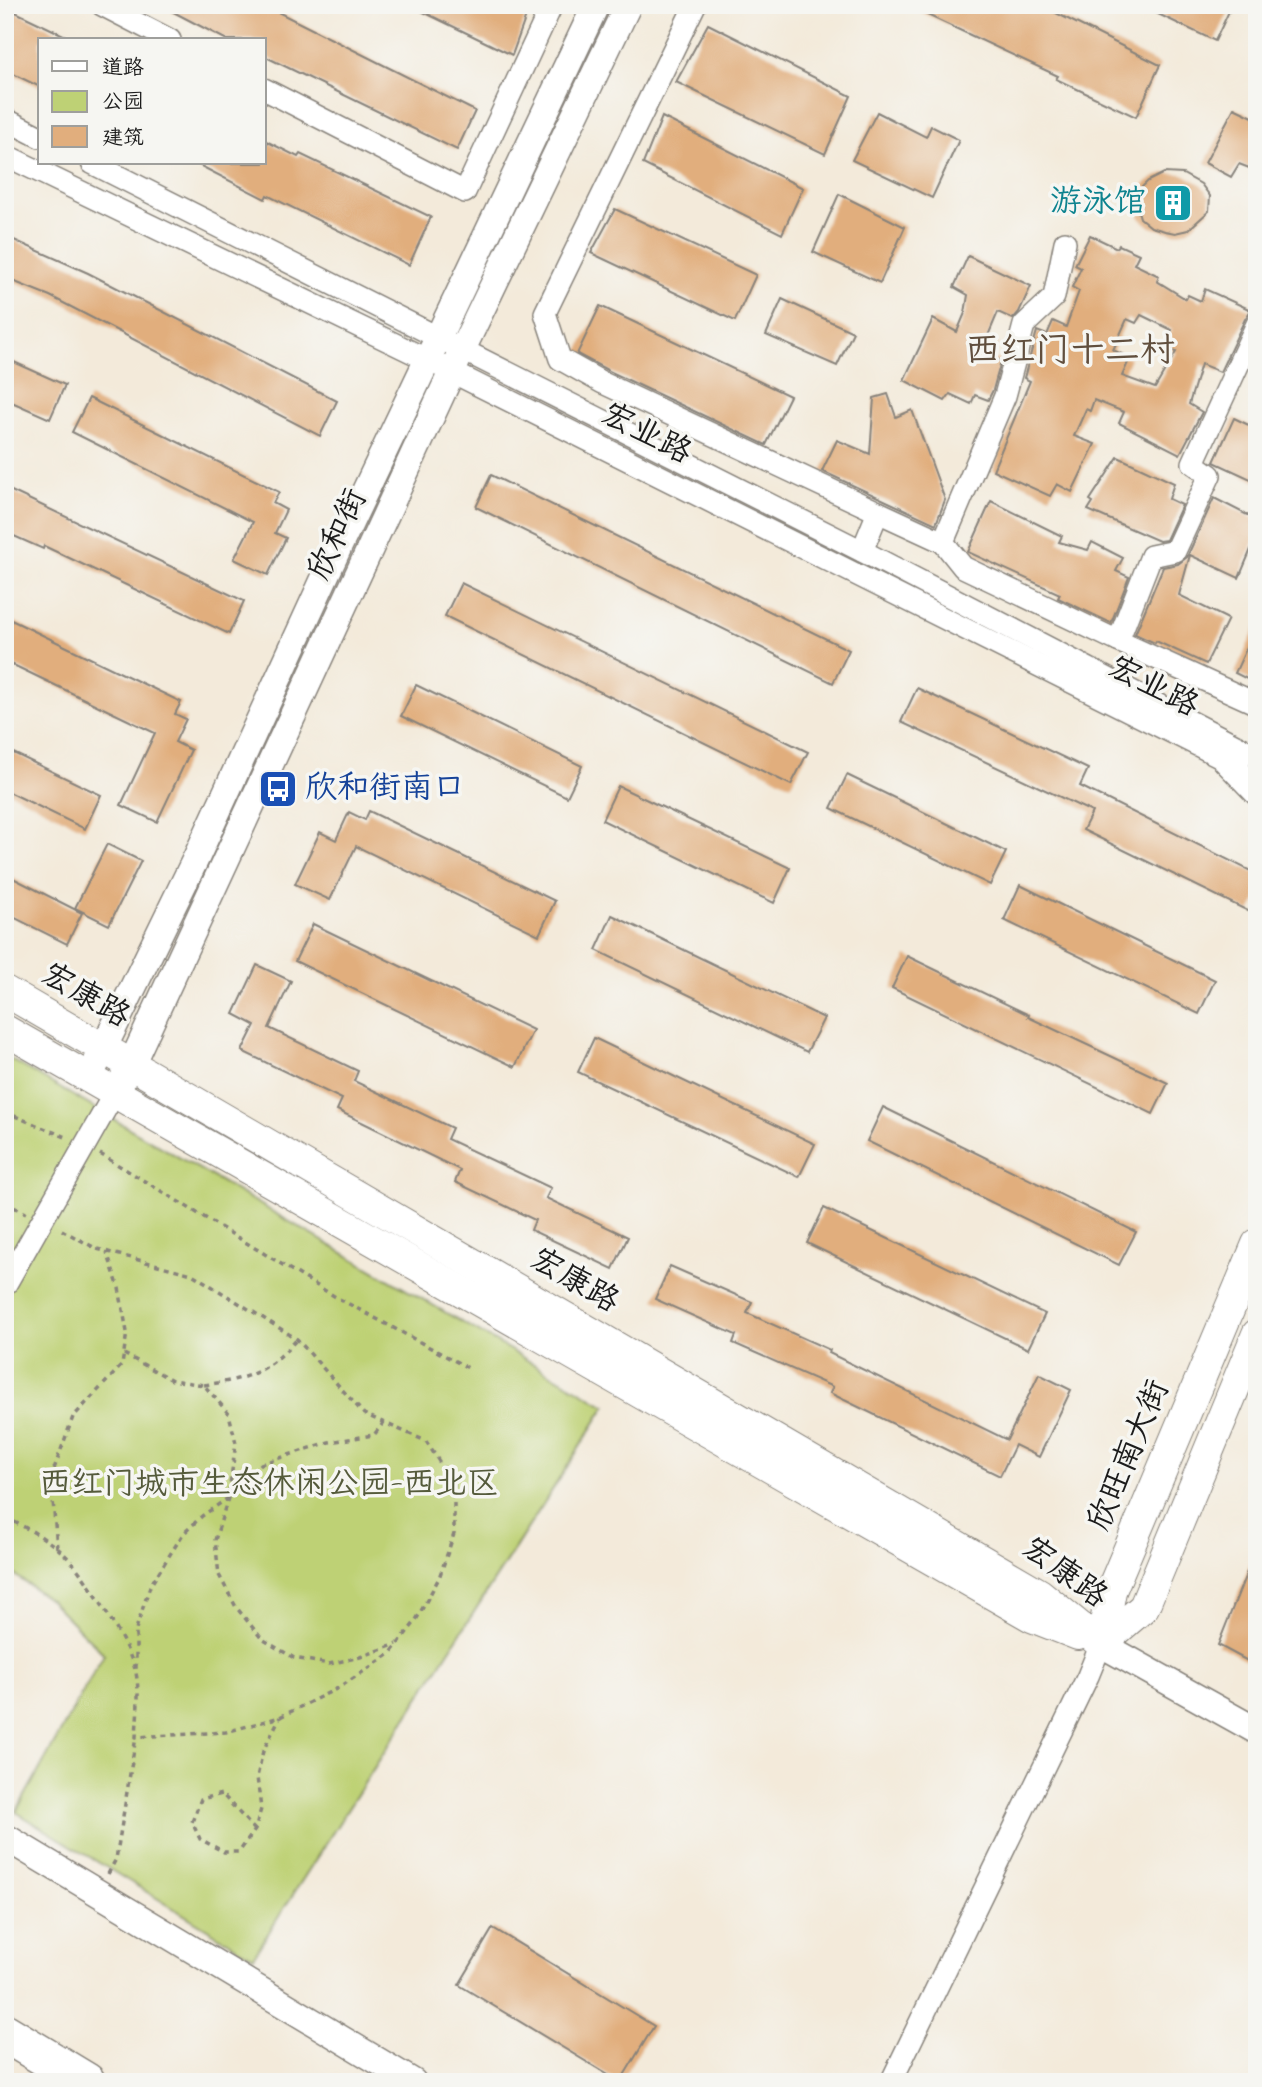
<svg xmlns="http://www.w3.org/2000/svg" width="1262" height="2087" font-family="'Indie Flower','LXGW WenKai TC',sans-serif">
<rect width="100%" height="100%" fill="#f6f6f2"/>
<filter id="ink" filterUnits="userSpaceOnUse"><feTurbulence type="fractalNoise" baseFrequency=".0143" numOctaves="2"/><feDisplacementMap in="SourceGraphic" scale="14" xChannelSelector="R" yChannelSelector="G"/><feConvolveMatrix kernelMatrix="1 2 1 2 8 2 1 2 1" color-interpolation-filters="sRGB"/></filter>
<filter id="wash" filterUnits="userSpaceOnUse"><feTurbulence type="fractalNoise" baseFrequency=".00686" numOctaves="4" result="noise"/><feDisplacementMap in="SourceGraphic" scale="28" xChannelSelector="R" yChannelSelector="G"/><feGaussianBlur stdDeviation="1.57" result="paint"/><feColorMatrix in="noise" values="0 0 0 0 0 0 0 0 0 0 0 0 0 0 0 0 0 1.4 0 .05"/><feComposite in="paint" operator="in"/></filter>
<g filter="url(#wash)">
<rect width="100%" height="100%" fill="#f3eada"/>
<path fill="#bed175" stroke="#6d7648" stroke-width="2" d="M5 1056 606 1406 253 1957 16 1812 104 1654 51 1601 5 1568Z"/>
<g id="blocks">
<g fill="#e1ae7d" fill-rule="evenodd">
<path d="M160 5H264L475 111 457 150 264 56V40H227Z"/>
<path d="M409 5H530L512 55Z"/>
<path d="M906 5H1040L1160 65 1136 117 1056 79 1058 76Z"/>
<path d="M1139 5H1232L1215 41Z"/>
<path d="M5 7 74 40H40V87L5 70Z"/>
<path d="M708 24 851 96 825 154 676 82Z"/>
<path d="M1234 108 1257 119V171L1239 164 1231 177 1205 163Z"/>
<path d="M877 112 926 137 931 126 959 140 932 198 852 160Z"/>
<path d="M662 117 803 188 782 234 643 164Z"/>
<path d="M264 140 298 157 300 154 431 217 409 265 267 195 265 199 195 163H264Z"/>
<path d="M1164 173 1183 174 1201 184 1210 196 1209 211 1188 230 1175 233 1165 231 1151 227 1140 218 1137 207 1138 191 1148 181Z"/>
<path d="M839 194 905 227 880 283 813 252Z"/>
<path d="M615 209 756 275 735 321 591 253Z"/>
<path d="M1090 235 1117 248 1119 245 1139 254 1134 264 1159 276 1157 281 1186 299 1188 295 1201 301 1205 289 1251 310 1245 319 1220 372 1201 364 1189 404 1202 412 1180 454 1119 423 1124 412 1094 400 1090 411 1086 409 1074 436 1095 444 1072 492 1057 484 1050 496 993 470 1030 381 1024 378 1037 331 1047 335 1053 321 1066 327 1079 291 1072 287 1081 268 1075 265ZM1141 315 1172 330 1164 347 1176 352 1155 388 1122 376 1130 358 1113 350 1127 319 1136 323Z"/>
<path d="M5 236 88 273 337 401 320 436 50 296 5 278Z"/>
<path d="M968 256 1031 286 1019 312 1013 319 998 312 987 338 999 344 992 357 1001 361 993 390 988 400 975 395 971 404 950 394 945 401 904 380 933 319 957 332 965 313 968 295 954 287Z"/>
<path d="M782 299 853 332 837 366 766 335Z"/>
<path d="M600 306 790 396 766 445 609 371 577 354Z"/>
<path d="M5 358 65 385 50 419 5 399Z"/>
<path d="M888 394 896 417 912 410 945 500 936 524 822 471 837 440 870 454 874 398Z"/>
<path d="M89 398 279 492 273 503 286 510 275 533 286 538 268 575 234 559 253 522 72 432Z"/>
<path d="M1234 418 1257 429V482L1214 462Z"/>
<path d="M1118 457 1174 483 1169 499 1182 505 1166 540 1159 541 1088 510 1093 502 1090 500Z"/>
<path d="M491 475 849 650 833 683 476 507Z"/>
<path d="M5 488 244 601 229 634 44 546 43 549 5 532Z"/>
<path d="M1214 498 1257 520V535L1239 578 1190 555 1179 595 1228 619 1206 664 1156 641 1155 643 1135 634 1163 567 1178 564 1187 557Z"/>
<path d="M991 501 1062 536 1059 542 1088 550 1092 542 1123 558 1116 571 1129 577 1111 623 1058 598 1060 594 968 552Z"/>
<path d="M461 583 808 752 791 785 445 616Z"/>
<path d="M5 617 181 702 175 714 186 719 175 742 191 750 157 822 121 805 155 733 5 661Z"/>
<path d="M1257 625V684L1235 673Z"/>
<path d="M416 685 582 766 567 797 401 716Z"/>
<path d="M917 688 1088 769 1080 786 1257 874V899L1250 912 1083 830 1092 812 901 722Z"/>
<path d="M5 749 101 795 85 829 5 790Z"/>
<path d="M847 775 1006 852 990 885 831 808Z"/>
<path d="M618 786 790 868 774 903 602 820Z"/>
<path d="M369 811 555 901 539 935 356 846 330 900 295 884 320 832 336 840 349 812 365 820Z"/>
<path d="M107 844 141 861 109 925 75 908Z"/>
<path d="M5 874 82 913 67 944 5 913Z"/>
<path d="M1020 885 1215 980 1199 1014 1004 920Z"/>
<path d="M612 915 824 1018 807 1052 596 950Z"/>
<path d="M313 924 533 1030 515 1067 295 961Z"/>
<path d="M907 956 1029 1015 1028 1017 1168 1083 1153 1114 892 988Z"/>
<path d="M257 965 291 981 269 1028 358 1071 354 1081 452 1128 447 1139 551 1188 546 1198 628 1237 613 1269 531 1230 535 1220 455 1182 460 1170 337 1110 342 1099 242 1051 255 1025 234 1014Z"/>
<path d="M594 1038 815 1144 799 1177 578 1072Z"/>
<path d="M883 1107 1136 1232 1119 1265 867 1141Z"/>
<path d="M824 1208 1045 1314 1028 1349 807 1243Z"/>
<path d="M670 1266 752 1302 747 1313 830 1350 829 1353 1007 1440 1039 1374 1071 1390 1039 1457 1015 1445 1000 1476 830 1393 833 1387 733 1343 736 1335 655 1299Z"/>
<path d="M1256 1549H1257V1666L1218 1645Z"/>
<path d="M493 1928 654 2026 620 2082 459 1985Z"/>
</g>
</g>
</g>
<g filter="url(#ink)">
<use href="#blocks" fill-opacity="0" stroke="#88837b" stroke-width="2"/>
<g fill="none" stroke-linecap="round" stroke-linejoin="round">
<defs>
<g id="minor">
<path d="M102 5 170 40"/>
<path d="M695 5 545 313 560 359 603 383 878 512"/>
<path d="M264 89 465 192 552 5"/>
<path d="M5 119 40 137"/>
<path d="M5 155 428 360 1239 766"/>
<path d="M92 163 862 551 1257 756"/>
<path d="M943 542 963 567 1118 641 1151 556 1175 551 1210 475 1193 463 1257 324"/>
<path d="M862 551 878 512 943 542 1005 396 1024 325 1054 297 1065 242"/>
<path d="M1118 641 1257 704"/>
<path d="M6 1284 114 1094"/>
<path d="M891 2082 1088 1676 1101 1644"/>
</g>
<g id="tertiary">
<path d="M1226 760 1257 792"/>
<path d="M89 1078 197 856 340 544 596 5"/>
<path d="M114 1094 131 1065 462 350 628 5"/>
<path d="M1101 1644 1257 1731"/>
<path d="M5 1837 413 2082"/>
</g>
<g id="secondary">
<path d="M5 991 1040 1594 1101 1644"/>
<path d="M5 1030 1032 1617 1078 1635"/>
<path d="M1257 1244 1111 1591 1101 1644 1144 1607 1257 1334"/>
</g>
<path id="motorway" d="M5 2033 86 2082"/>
</defs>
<use href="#minor" stroke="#88837b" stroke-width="24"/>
<use href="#tertiary" stroke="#88837b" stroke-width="29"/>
<use href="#secondary" stroke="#88837b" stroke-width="32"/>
<use href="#motorway" stroke="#88837b" stroke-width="41"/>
<g stroke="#88837b" stroke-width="3.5" stroke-dasharray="5 5" stroke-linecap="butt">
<path d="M5 1112 68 1138"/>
<path d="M100 1154 334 1296 470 1369"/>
<path d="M5 1203 26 1213"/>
<path d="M124 1354 172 1380 204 1385 229 1414 236 1443 228 1498 202 1516 183 1534 150 1586 136 1629V1669"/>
<path d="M204 1385C248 1379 267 1373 297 1339"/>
<path d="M384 1422 374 1435 329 1442 261 1464 228 1498 215 1540 219 1575 236 1607 262 1639 294 1658 329 1664 360 1657 397 1644"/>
<path d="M5 1518C25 1526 53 1542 68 1558 86 1576 131 1648 136 1673 140 1693 137 1716 136 1737L226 1732 280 1717 340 1687 390 1654 415 1622 439 1578 454 1534V1485L426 1441 364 1414 297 1339 192 1274 97 1249 58 1228"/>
<path d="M57 1548 51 1477 73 1417 122 1365 127 1332 119 1288 107 1252"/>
<path d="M255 1830 222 1794 201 1799 192 1822 200 1839 224 1852H239L255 1830 261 1809 257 1777 263 1751 280 1717"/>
<path d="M108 1874 116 1859 136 1737"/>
</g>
<use href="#minor" stroke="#fff" stroke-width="21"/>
<use href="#tertiary" stroke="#fff" stroke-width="26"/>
<use href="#secondary" stroke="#fff" stroke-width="30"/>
<use href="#motorway" stroke="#fff" stroke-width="38"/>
</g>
</g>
<defs>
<symbol id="building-square" viewBox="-11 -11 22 22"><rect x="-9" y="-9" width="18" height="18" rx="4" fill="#0f9aa8" stroke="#f6f6f2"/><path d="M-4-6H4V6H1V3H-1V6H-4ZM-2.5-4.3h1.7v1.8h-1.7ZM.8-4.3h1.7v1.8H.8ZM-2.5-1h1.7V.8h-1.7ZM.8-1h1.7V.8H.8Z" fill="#fff"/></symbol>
<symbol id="bus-square" viewBox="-11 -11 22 22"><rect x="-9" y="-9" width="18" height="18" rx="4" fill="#1a4fb4" stroke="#f6f6f2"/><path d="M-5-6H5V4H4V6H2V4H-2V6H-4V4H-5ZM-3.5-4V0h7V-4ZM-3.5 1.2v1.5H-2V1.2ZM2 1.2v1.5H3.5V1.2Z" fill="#fff"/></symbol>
</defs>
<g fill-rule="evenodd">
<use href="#building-square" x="1151" y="181" width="44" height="44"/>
<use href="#bus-square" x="256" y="767" width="44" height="44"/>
</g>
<g text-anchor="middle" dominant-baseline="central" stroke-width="7" stroke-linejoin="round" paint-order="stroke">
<g font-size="32" fill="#0d838f" stroke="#f6f6f2" text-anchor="end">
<text x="1146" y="203">游泳馆</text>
</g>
<g font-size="32" fill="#1c1c1c" stroke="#f6f6f2">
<text transform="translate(646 435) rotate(27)">宏业路</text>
<text transform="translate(339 535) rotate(-65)">欣和街</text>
<text transform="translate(1153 688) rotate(27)">宏业路</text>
<text transform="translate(85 997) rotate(30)">宏康路</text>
<text transform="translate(574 1282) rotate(30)">宏康路</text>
<text transform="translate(1130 1456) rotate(-67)">欣旺南大街</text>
<text transform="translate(1064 1574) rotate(36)">宏康路</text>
</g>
<g font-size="32" fill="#164399" stroke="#f6f6f2" text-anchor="start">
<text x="305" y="789">欣和街南口</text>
</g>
<g font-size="32" fill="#555b3b" stroke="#f6f6f2">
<text x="269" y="1485">西红门城市生态休闲公园-西北区</text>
</g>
<g font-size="35" fill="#614f3e" stroke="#f6f6f2">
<text x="1070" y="352">西红门十二村</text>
</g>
</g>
<rect width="1262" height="2087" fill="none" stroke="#f6f6f2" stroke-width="28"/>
<rect x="38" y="38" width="228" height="126" fill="#f6f6f2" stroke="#9f9f9c" stroke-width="2"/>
<rect x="52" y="61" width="35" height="10" fill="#ffffff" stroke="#9f9f9c" stroke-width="2"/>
<text x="102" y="74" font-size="21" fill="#1c1c1c">道路</text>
<rect x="52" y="91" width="35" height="21" fill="#bed175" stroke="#9f9f9c" stroke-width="2"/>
<text x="102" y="108" font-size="21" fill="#1c1c1c">公园</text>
<rect x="52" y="126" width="35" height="21" fill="#e1ae7d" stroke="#9f9f9c" stroke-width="2"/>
<text x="102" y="144" font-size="21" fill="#1c1c1c">建筑</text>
</svg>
